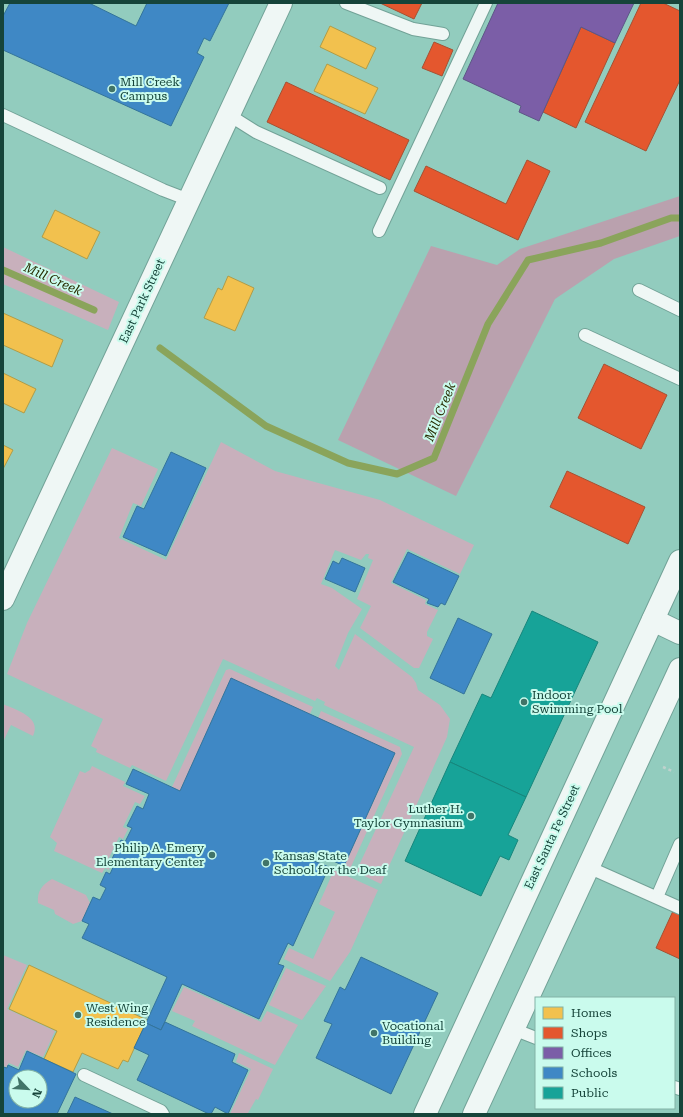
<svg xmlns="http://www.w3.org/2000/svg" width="683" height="1117" font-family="'Roboto Serif',serif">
<rect width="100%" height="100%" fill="#92ccbe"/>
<g fill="#c8b0bc">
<path d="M3 247 119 302 108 330 3 284Z"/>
<path d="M221 442 275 471 380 500 474 545 460 574 407 549 391 583 426 600 425 604 438 610 427 632V636L433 639 419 668H414L360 628 371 606 357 599 373 560 368 558 369 554H366L361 560 335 550 321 584 332 588 362 609 348 633 335 666 339 670 355 634 412 677 416 683 418 690 440 705 450 719 447 737 381 884 356 872 414 747 324 705 325 702 317 698 315 701 223 659 166 781 132 765 130 768 96 752 97 749 91 746 103 719 7 674 27 623 112 448 158 469 141 506 133 503 119 538 166 560Z"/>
<path d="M230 669 313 707 310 714 180 791 172 787 226 670Z"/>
<path d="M3 704C16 710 42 717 33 736L11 725 3 742Z"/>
<path d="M321 711 400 747 402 754 350 869 344 866 395 754 318 718Z"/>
<path d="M92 766 125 782 123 786 145 796 140 804 135 802 123 827 128 829 123 839 119 837 107 862 111 864 109 870 105 868 102 873 54 851 57 843 50 837 80 771 85 773 90 770Z"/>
<path d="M334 870 378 890 350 952 330 981 284 959 289 948 313 959 335 912 319 904Z"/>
<path d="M52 879 86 895 90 903 82 921 73 924 55 914 54 910 38 903C37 891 42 885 52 879Z"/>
<path d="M3 955 27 965 7 1009 55 1031 43 1057 26 1050 18 1067 9 1063 6 1067 3 1066Z"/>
<path d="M286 968 326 986 302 1020 269 1005Z"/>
<path d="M184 987 261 1022 267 1011 298 1025 275 1065 192 1026 195 1021 172 1011Z"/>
<path d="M239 1053 273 1069 258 1100 256 1099 248 1113 230 1114 251 1069 236 1062Z"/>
</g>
<path fill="#baa1ae" d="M680 196V236L614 259 555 299 456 496 338 440 431 246 497 265 520 249Z"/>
<g fill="#f2c14e" stroke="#b09c48">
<path d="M330 26 376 48 366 69 320 47Z"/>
<path d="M327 64 378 88 365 114 314 91Z"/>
<path d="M55 210 100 232 87 259 42 237Z"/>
<path d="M228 276 254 288 235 331 204 318 218 288 222 290Z"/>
<path d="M3 313 63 340 52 367 3 345Z"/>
<path d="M3 373 36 389 24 413 3 403Z"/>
<path d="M3 445 13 450 3 469Z"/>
<path d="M29 965 147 1020 128 1062 123 1060 118 1069 82 1053 73 1072 44 1059 57 1031 9 1009Z"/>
</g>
<g fill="#e4572e" stroke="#a65132">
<path d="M380 3H422L414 19Z"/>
<path d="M641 3H663L680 11V80L646 151 585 122Z"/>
<path d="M581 27 615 43 576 128 543 112Z"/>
<path d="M434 42 453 50 442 76 422 68Z"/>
<path d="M286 82 409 140 390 180 267 122Z"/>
<path d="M527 160 550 171 518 240 414 191 426 166 506 204Z"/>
<path d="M604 364 667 395 641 449 578 418Z"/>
<path d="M567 471 645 507 628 544 550 507Z"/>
<path d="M673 911 680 914V959L656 948Z"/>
</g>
<path fill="#7b5ea7" stroke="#5d5686" d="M498 3H634L615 43 581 27 539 121 519 112 521 106 463 79Z"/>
<g fill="#3f88c5" stroke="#33749b" fill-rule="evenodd">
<path d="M10 3H89L136 26 147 3H229L210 41 204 38 197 53 204 57 171 126 3 50V16Z"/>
<path d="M171 452 206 468 166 556 123 537 137 506 144 509Z"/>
<path d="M408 552 459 576 445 605 441 603 438 607 427 603 429 599 393 582Z"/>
<path d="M342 558 365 568 355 592 325 579 333 561 339 564Z"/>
<path d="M458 618 492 634 464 694 430 678Z"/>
<path d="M231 678 395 753 344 866 312 851 309 859 329 867 293 946 288 943 278 964 284 966 259 1019 182 984 161 1030 146 1023 167 977 82 938 89 924 82 921 93 897 100 900 106 888 100 885 106 872 110 874 115 863 111 861 121 840 125 842 132 828 127 826 137 806 143 809 149 794 126 784 133 769 180 791Z"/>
<path d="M361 957 438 993 391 1094 316 1058 332 1024 324 1021 340 987 345 990Z"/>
<path d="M165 1022 235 1054 232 1062 248 1070 228 1114 215 1107 211 1114H209L137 1080 149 1055 134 1048 146 1023 161 1030Z"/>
<path d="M27 1051 76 1074 57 1114H3V1067L7 1068 8 1065 19 1070ZM16 1077H40V1101H16Z"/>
<path d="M75 1097 113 1114H67Z"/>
</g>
<g fill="#17a398" stroke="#17867c">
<path d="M532 611 598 642 526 797 450 762 482 694 491 698Z"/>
<path d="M450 762 526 797 508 835 518 840 509 860 500 856 481 896 405 861Z"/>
</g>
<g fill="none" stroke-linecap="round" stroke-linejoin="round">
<g stroke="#8aa45b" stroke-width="7">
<path d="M3 270 94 310"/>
<path d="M160 348 266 426 348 463 397 474 434 458 488 324 528 260 601 243 671 218H680"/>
</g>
<defs>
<g id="lane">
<path d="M346 3 413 29 443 34"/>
<path d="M3 115 163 190 189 200"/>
<path d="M229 115 256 132 380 188"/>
<path d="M379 231 486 3"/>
<path d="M639 290 680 310"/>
<path d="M585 335 680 379"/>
<path d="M588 867 680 908"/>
<path d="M657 897 680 844"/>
<path d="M513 1029 536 1038"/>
<path d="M84 1075 161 1111 163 1114"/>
<path d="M674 1087 680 1089"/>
</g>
<path id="street" d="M3 599 281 3"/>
<g id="primary">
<path d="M653 620 680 633"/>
<path d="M425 1114 680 561"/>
<path d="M474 1114 680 669"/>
</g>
</defs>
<use href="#lane" stroke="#72a297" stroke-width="14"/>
<use href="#street" stroke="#72a297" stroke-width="24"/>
<use href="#primary" stroke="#72a297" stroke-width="24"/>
<g stroke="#bfd2cd" stroke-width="2.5" stroke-dasharray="3 3" stroke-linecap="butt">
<path d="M663 767 674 772"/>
<path d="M416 1042 430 1048"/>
</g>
<use href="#lane" stroke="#eff7f5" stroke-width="12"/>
<use href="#street" stroke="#eff7f5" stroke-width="22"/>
<use href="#primary" stroke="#eff7f5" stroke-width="22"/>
</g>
<g fill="#417468" stroke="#cafbed" stroke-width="1.5">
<circle cx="112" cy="89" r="4"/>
<circle cx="524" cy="702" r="4"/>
<circle cx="471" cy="816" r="4"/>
<circle cx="212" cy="855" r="4"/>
<circle cx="266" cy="863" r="4"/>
<circle cx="78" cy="1015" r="4"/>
<circle cx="374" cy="1033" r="4"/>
</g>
<g text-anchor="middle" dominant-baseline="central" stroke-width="4" stroke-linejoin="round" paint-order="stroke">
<g font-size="12" fill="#16443a" stroke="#cafbed" text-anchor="start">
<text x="120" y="82">Mill Creek<tspan x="120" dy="14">Campus</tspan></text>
<text x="532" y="695">Indoor<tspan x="532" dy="14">Swimming Pool</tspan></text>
<text x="463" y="809" text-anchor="end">Luther H.<tspan x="463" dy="14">Taylor Gymnasium</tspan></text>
<text x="204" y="848" text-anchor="end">Philip A. Emery<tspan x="204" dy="14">Elementary Center</tspan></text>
<text x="274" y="856">Kansas State<tspan x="274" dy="14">School for the Deaf</tspan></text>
<text x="86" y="1008">West Wing<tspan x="86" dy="14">Residence</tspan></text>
<text x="382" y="1026">Vocational<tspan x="382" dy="14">Building</tspan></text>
</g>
<g font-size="12" fill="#16443a" stroke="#cafbed">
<text transform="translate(142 301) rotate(-65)">East Park Street</text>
<text transform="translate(552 837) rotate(-65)">East Santa Fe Street</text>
</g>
<g font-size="13" font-style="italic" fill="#282d03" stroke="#cafbed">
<text transform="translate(53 279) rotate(24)">Mill Creek</text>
<text transform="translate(440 412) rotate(-68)">Mill Creek</text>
</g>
</g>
<rect width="683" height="1117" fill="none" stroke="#16443a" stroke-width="8"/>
<rect x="535" y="997" width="140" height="112" fill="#cafbed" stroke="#82b2a5"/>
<rect x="543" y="1007" width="20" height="12" fill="#f2c14e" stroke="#82b2a5"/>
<text x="571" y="1017" font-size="12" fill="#16443a">Homes</text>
<rect x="543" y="1027" width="20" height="12" fill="#e4572e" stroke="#82b2a5"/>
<text x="571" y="1037" font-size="12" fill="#16443a">Shops</text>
<rect x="543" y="1047" width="20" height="12" fill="#7b5ea7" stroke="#82b2a5"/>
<text x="571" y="1057" font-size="12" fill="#16443a">Offices</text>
<rect x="543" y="1067" width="20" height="12" fill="#3f88c5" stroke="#82b2a5"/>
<text x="571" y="1077" font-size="12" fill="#16443a">Schools</text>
<rect x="543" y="1087" width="20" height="12" fill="#17a398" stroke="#82b2a5"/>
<text x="571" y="1097" font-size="12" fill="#16443a">Public</text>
<g transform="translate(28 1089) rotate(115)"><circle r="19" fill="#cafbed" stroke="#82b2a5"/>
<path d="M0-3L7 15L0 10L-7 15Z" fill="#417468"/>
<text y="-6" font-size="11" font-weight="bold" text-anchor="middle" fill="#16443a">N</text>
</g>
</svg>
